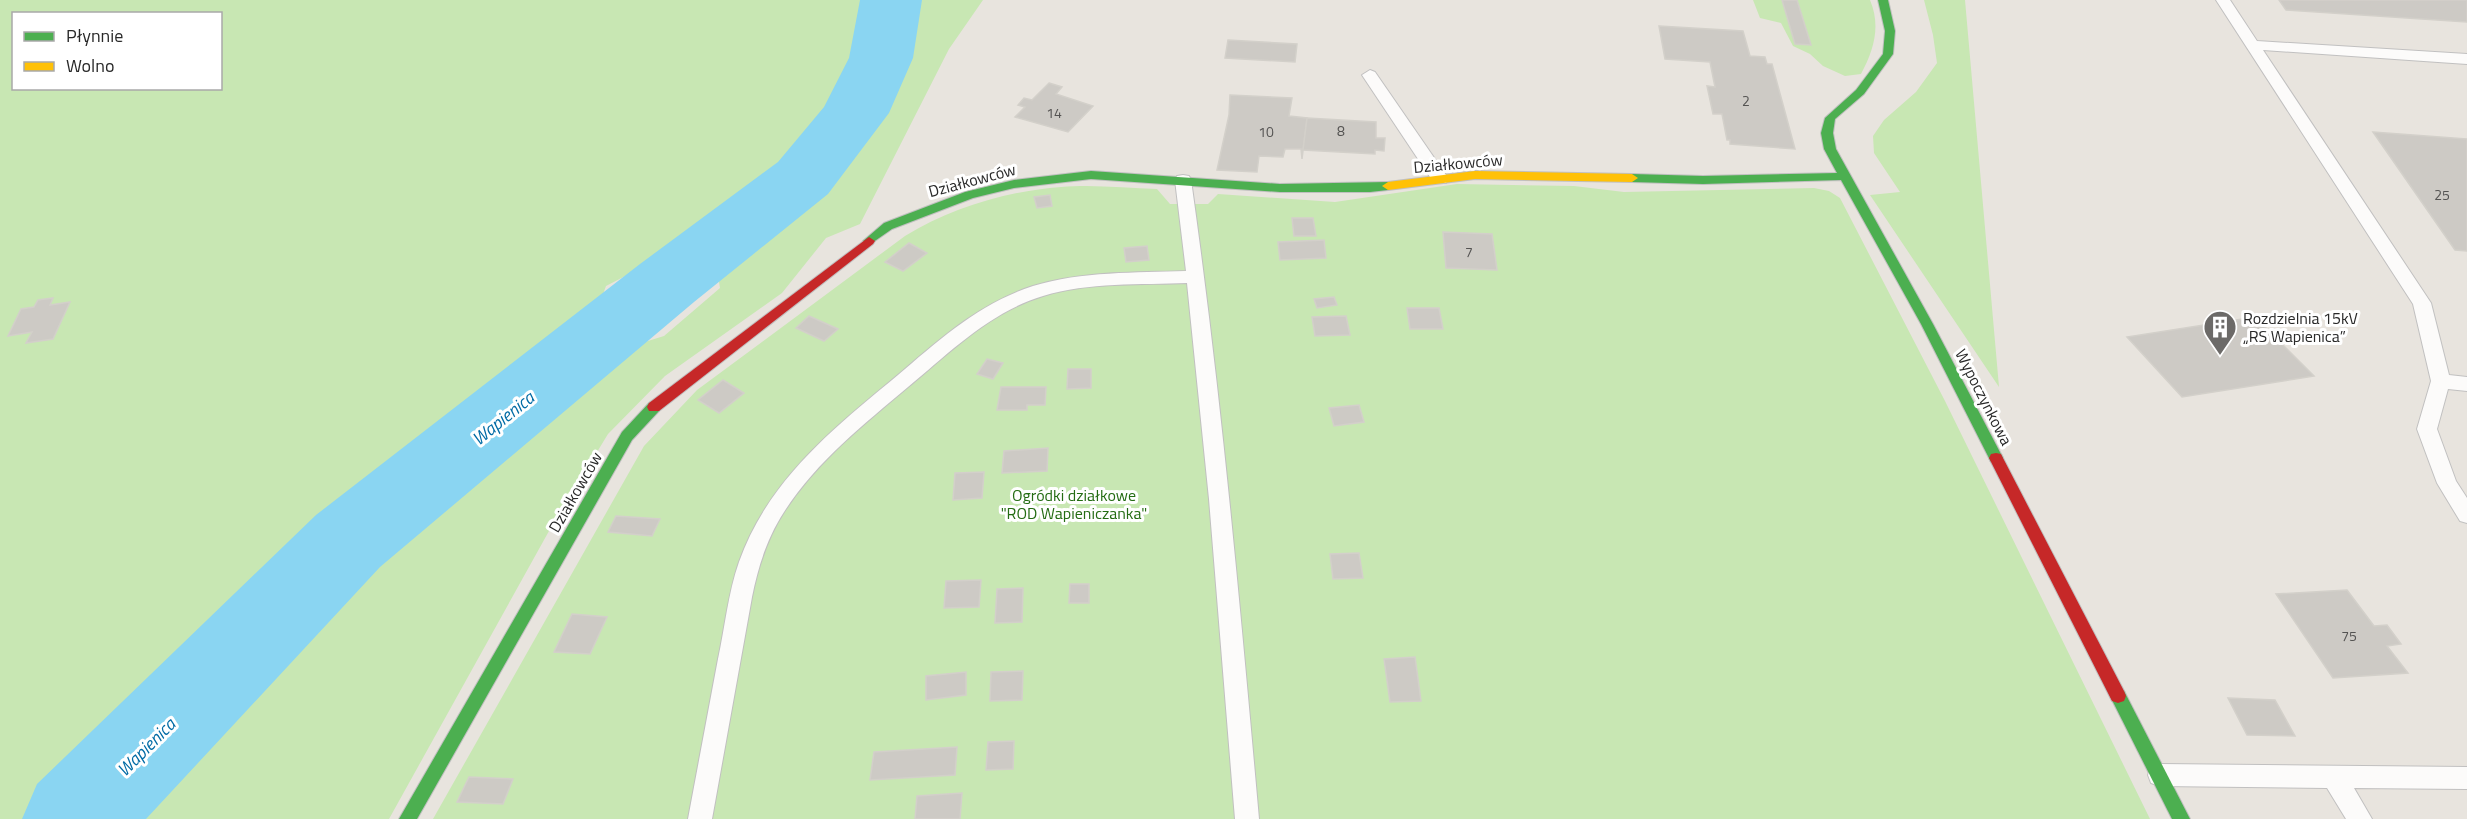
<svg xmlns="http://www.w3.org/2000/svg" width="2467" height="819" font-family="'Titillium Web',sans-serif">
<rect width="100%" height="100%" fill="#e8e4de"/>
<g fill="#c8e7b3" fill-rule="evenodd">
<path d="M0 0H879L880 1 845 98 788 168 685 256H664L606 286 593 322 338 536 42 819H0ZM14 14H220V88H14Z"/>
<path d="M917 0H983L949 49 860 224 826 238 782 293 665 376 608 434 549 531 389 819H110L412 507 606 354 664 336 720 288 717 270 814 187 868 123Z"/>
<path d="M1753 0H1870C1881 26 1874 50 1861 74L1845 76 1823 66 1810 54 1793 46 1781 23 1760 18Z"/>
<path d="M1924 0H1965L1999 387 1870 195 1900 192 1874 153 1873 136 1884 120 1916 92 1937 63 1933 35Z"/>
<path d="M1457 184 1574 186 1624 192 1814 188 1829 191 1840 198 1945 401 2150 819H433L644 446 697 390 905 236C951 208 1007 191 1061 187 1092 184 1126 188 1157 189L1170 204H1208L1218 194 1335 202Z"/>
</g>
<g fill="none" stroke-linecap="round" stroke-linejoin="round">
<path fill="#8ad5f2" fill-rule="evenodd" d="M860 0H922L913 58 889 113 828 194 694 302 380 567 146 819H22L37 784 316 515 640 264 778 162 824 107 849 58Z"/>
</g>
<g fill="#cdcac5" stroke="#d3d0ca" stroke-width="1.5">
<path d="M1782 0H1797L1811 45 1795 44Z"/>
<path d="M2279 0H2467V22L2286 10Z"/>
<path d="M1659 26 1743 31 1750 56 1765 57 1767 64H1772L1795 149 1730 144V140H1727L1722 114H1713L1707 86 1715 87 1710 62 1665 59Z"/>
<path d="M1228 40 1297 44 1295 62 1225 58Z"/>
<path d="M1049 83 1062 87 1056 94 1093 106 1068 132 1015 117 1025 107 1018 105 1024 98 1032 100Z"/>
<path d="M1230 95 1292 98 1289 116 1307 118 1302 159 1301 149H1285L1283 157 1259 156 1257 172 1217 170 1229 115Z"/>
<path d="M1307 118 1376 122V138H1385L1384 151 1375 150V154L1303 150Z"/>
<path d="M2373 132 2467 139V251L2455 250Z"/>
<path d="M1050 195 1052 206 1037 208 1034 197Z"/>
<path d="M1292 218H1313L1316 236H1294Z"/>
<path d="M1443 232 1492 234 1497 270 1446 268Z"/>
<path d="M1324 240 1326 258 1280 260 1278 242Z"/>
<path d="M909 243 927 253 903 271 885 262Z"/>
<path d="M1147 246 1149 260 1126 262 1124 248Z"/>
<path d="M1334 297 1337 305 1317 308 1314 299Z"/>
<path d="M53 298 50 305 70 302 53 339 26 343 32 332 8 336 21 309 34 307 38 300Z"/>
<path d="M1407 308H1439L1443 329H1410Z"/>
<path d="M809 316 838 329 824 341 796 328Z"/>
<path d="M1346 316 1350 335 1315 336 1312 317Z"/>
<path d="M2255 317 2314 376 2182 397 2127 337Z"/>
<path d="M987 359 1003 363 993 379 977 374Z"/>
<path d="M1068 369H1091V388L1067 389Z"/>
<path d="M723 380 744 393 719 413 698 400Z"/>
<path d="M1001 387H1046L1045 405H1027V410H997Z"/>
<path d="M1359 405 1364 422 1334 426 1329 408Z"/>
<path d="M1048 448 1047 471 1002 473 1004 451Z"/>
<path d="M984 472 982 498 953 500 955 473Z"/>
<path d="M616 516 660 519 652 536 608 532Z"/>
<path d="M1359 553 1363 578 1333 579 1330 554Z"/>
<path d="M981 580 979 607 944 608 946 581Z"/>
<path d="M1070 584H1089V603H1069Z"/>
<path d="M1023 588 1022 622 995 623 997 589Z"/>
<path d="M2347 590 2374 626 2387 625 2401 644 2387 646 2408 673 2333 678 2276 594Z"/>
<path d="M572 614 607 617 590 654 554 652Z"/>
<path d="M1415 657 1421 701 1390 702 1384 659Z"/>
<path d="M1023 671 1022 700 990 701 991 672Z"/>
<path d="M966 672V695L926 700V676Z"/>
<path d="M2228 698 2275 700 2295 736 2247 735Z"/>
<path d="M1014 741 1013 769 986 770 988 742Z"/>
<path d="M957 747 955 775 870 780 874 752Z"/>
<path d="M469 777 513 779 503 804 457 802Z"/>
<path d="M962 793 960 819H915L917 796Z"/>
</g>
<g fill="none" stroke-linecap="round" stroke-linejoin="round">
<defs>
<g id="lane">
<path d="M2216 0H2230L2257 41 2467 54V64L2263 50 2431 303 2449 375 2467 377V391L2448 389 2437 429 2456 481 2467 498V523L2460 521 2437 483 2417 429 2431 381 2413 304Z"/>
<path d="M1370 70 1375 72 1446 175 1448 179 1446 183H1434L1362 75Z"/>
<path d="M1183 175 1189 176 1191 180C1221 391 1240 605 1259 819H1235L1209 499 1187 283C1140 285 1089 282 1043 296 990 312 950 352 908 387 863 425 816 462 784 512 767 538 758 567 752 597L712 819H688C698 766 708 712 718 659 725 627 728 593 739 562 768 480 834 428 898 375 940 339 980 303 1033 286 1082 271 1136 273 1186 271L1175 180 1177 176Z"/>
<path d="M2160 764 2467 767V789L2354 788 2372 819H2346L2327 788 2160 786 2151 783 2148 775 2151 767Z"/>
</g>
<g id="fast">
<path d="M1878 0H1888L1895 31 1893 54 1864 94 1835 119 1833 133 1836 149 1933 324 2003 458 2001 462H1991L1921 324 1841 180 1703 184 1632 182 1626 178 1632 174 1703 176 1837 173 1824 149 1821 133 1825 118 1856 90 1883 54 1885 31Z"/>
<path d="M1091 171 1280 184 1388 182 1394 186 1388 190 1370 192H1280L1091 179 1014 188 973 198 892 229 869 245 863 241 884 223 965 192 1014 180Z"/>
<path d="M654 402 661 407 659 411 632 440 417 819H399L622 432 649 403Z"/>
<path d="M2118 689 2124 691 2190 819H2172L2110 696 2112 691Z"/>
</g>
<path id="slow" d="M1475 171 1632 174 1638 178 1632 182 1475 179 1388 190 1382 186 1388 182Z"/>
<g id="jam">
<path d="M869 237 875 241 873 244 659 411H649L647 407 649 403Z"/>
<path d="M1996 453 2001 454 2003 458 2124 691 2126 696 2124 701 2118 703 2112 701 1989 458 1991 454Z"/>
</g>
</defs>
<use href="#lane" stroke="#c1c0c0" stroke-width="2"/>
<use href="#fast" stroke="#c1c0c0" stroke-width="2"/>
<use href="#slow" stroke="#c1c0c0" stroke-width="2"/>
<use href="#jam" stroke="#c1c0c0" stroke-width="2"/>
<use href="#lane" fill="#fcfbfa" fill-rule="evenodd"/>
<use href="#fast" fill="#4caf50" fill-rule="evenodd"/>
<use href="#slow" fill="#ffc107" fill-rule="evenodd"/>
<use href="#jam" fill="#c62828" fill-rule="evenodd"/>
</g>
<defs>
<symbol id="building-pin" viewBox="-11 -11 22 30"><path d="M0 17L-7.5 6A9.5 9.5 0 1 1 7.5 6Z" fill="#6c6a68" stroke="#fff"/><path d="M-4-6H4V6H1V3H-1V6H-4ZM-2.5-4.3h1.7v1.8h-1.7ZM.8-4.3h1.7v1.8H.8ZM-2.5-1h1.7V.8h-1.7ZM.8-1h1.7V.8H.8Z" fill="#fff"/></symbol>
</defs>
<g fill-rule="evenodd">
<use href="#building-pin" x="2201" y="308" width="38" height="52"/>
</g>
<g text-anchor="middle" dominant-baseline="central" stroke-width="6" stroke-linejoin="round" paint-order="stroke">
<g font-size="14" fill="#545352">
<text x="1746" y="100">2</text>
<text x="1054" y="112">14</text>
<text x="1341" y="130">8</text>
<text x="1266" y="131">10</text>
<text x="2442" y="194">25</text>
<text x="1469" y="251">7</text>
<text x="2349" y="635">75</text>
</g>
<g font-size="16" fill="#292929" stroke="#fff">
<text transform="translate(1458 163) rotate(-5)">Działkowców</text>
<text transform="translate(972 180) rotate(-15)">Działkowców</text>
<text transform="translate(1984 397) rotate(63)">Wypoczynkowa</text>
<text transform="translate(575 492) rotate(-60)">Działkowców</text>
</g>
<g font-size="16" fill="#292929" stroke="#fff" text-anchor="start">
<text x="2243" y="318">Rozdzielnia 15kV<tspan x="2243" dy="18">„RS Wapienica”</tspan></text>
</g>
<g font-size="16" fill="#246c13" stroke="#fff">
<text x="1074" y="495">Ogródki działkowe<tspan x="1074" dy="18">"ROD Wapieniczanka"</tspan></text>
</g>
<g font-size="18" font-style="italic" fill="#016ba5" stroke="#fff">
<text transform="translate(503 418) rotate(-39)">Wapienica</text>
<text transform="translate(146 747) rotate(-45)">Wapienica</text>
</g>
</g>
<rect x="12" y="12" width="210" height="78" fill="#ffffff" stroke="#a9a9a9" stroke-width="1.5"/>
<rect x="24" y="32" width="30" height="9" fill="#4caf50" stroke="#a9a9a9" stroke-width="1.5"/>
<text x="66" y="42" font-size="18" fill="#292929">Płynnie</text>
<rect x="24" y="62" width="30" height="9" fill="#ffc107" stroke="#a9a9a9" stroke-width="1.5"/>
<text x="66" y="72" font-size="18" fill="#292929">Wolno</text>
</svg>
